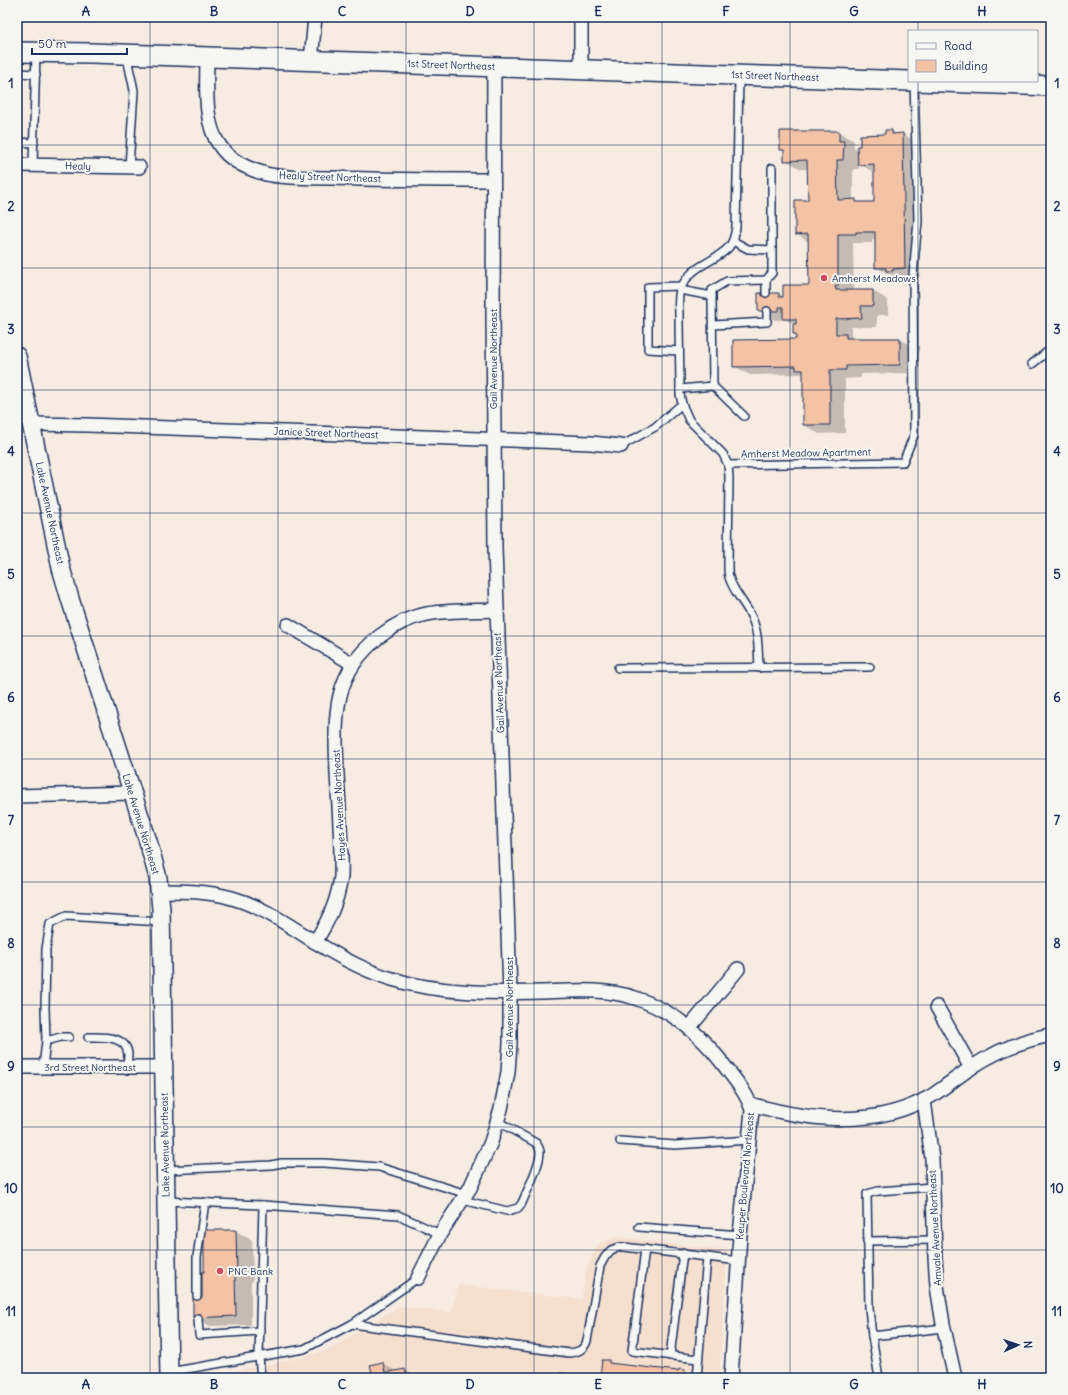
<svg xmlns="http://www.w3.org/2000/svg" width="1068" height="1395" font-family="Delius,sans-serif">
<rect width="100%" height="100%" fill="#f6ece2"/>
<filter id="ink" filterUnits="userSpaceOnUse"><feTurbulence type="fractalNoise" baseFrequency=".025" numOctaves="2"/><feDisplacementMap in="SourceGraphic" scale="8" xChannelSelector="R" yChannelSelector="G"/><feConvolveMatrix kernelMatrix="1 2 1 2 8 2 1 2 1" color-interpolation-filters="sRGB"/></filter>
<g filter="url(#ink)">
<path fill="#f5dfcf" d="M618 1237 727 1251 719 1378H194L273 1364 329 1350 399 1306 451 1313 458 1285 582 1299 586 1270 598 1244Z"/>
<g fill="#0003" fill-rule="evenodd">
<path d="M891 131 897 134H903L919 143 920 277H908L909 279 903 280 897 276H892L876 267V240H872V243H853L854 291H873L888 300V315H877V327H851V339H900L916 348V373L861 374V378L845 379V433L819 434 804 425V374L750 375 734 366 797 340V335L794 333V324L786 320H775L759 311 779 294 784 297 810 286 809 242 796 234 809 201 808 169H801L785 160V152L781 149 839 132 854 141V149L858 151ZM859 164 875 173V203H860L853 200V169H859Z"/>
<path d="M205 1231H236L252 1240 253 1282H251V1325L210 1326 194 1317 203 1299 205 1273Z"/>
<path d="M608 1361 614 1364 679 1373 685 1371 697 1378H601Z"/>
<path d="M382 1363 397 1372 405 1370 419 1378H369L374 1377Z"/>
</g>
<g fill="#f4c2a4" stroke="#1b2f5e">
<path d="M885 130H892V134L903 133 905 268 893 269V271H886V268H875V232H856V234H838V286H835L836 290H873V306H861L862 318 836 319V334H846V338H900V365L846 366V370H830V425H803V370H796V366L733 367V340L796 339V334H793V324H796V319H783V307H779V311H758V293H779V297H783V285H809L808 234 795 235V200H808L807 160 784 161V150H780V131H839V141H844L843 160H837L838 200 856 199V202H874V164L858 165 857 146H860V135L885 134Z"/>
<path d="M204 1230H236L237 1274H235L236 1316 193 1318V1298H202V1272H204Z"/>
<path d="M602 1360H609V1363L678 1371 679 1369 685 1370 684 1378H600Z"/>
<path d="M383 1362 385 1373 405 1369 407 1378H364L373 1376 370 1365Z"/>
<path d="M560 1373 600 1378H560Z"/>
</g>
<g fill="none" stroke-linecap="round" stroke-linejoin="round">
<defs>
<g id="service">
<path d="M127 54C128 67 132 78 134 91L129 167"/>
<path d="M17 73 36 74"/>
<path d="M739 77 736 227C735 234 734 241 729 247 714 263 692 264 681 288 677 295 679 307 679 315 679 341 680 368 680 394L682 404 689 420 723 454 728 465 729 477 728 565C728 569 728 574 729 577 733 592 746 604 752 618 759 634 758 651 759 668"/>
<path d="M17 142 34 143"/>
<path d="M33 165 36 52"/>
<path d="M772 250V168"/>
<path d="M766 280V293"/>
<path d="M680 290 712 296V290L727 281 766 280 772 273V250L748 249 733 241"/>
<path d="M713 325 767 322V311"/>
<path d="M679 351 648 349V287L681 286"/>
<path d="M1032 364 1051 349"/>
<path d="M713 386 744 416"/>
<path d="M680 389 713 386 712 296"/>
<path d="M621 446 655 427 682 404"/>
<path d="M728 465 903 462 914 435 913 275 918 221 914 82"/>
<path d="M618 668 870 667"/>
<path d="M88 1037C102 1037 126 1035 128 1054 128 1058 127 1063 127 1067"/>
<path d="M46 1041 61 1037H69"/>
<path d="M43 1067 46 1041 45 1008 46 949 50 924 66 916 161 922"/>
<path d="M620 1141 675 1145 749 1140"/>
<path d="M166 1170 271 1165 282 1163H324L379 1167 467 1194"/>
<path d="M463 1200 507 1211 518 1208 522 1203C527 1191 541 1163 540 1151 539 1148 538 1145 536 1143L497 1121"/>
<path d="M166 1201 263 1205 259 1357 261 1378"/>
<path d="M263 1205 398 1215 440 1234"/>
<path d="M639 1227 740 1235"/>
<path d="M867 1241 934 1240"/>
<path d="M645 1249 632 1351 698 1359"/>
<path d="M197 1296V1257L205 1202"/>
<path d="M198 1318 199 1335 260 1331"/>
<path d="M352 1324 569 1353C578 1352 584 1350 587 1341L600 1266 605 1257 611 1250 620 1247H624L707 1257"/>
<path d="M872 1336 869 1308 867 1194 878 1191 933 1187"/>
<path d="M670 1356 683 1253"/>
<path d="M169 1372 304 1349 352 1324 418 1278"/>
<path d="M697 1378 707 1257 739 1261"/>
<path d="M879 1378 872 1336 944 1328"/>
</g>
<g id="minor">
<path d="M581 17V70"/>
<path d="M207 57C207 84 203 123 220 146 230 161 248 169 266 174 287 179 311 177 332 178 386 180 440 180 493 180"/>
<path d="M311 61 315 17"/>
<path d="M17 165 139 167"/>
<path d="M31 424 87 425 591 443 621 446"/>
<path d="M288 625 353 664"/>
<path d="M17 796 133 793"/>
<path d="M159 891C183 891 208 891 232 898 264 907 289 926 317 943 341 958 365 971 392 979 440 994 492 993 541 992 572 991 605 988 635 998 669 1009 698 1032 720 1060 731 1075 747 1092 752 1110L740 1235 731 1378"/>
<path d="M315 942C329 920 337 903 341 877 342 843 339 808 337 774 335 718 331 674 380 636 393 626 410 617 427 614 449 610 473 611 496 610"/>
<path d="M937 1007 971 1068"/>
<path d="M689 1028 738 969"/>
<path d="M17 1067H163"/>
<path d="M924 1100 932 1159 935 1257 937 1286 943 1324 955 1378"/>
<path d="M750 1104C810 1121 877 1129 933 1095 946 1086 959 1076 972 1067 996 1051 1023 1040 1051 1035"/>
<path d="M418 1278 440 1234 470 1188 491 1142 501 1109 508 1072 510 1044V992L495 548 493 312 494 67"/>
</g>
<path id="tertiary" d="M17 356 61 568 71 602 148 841 158 878 161 909 169 1378"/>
<g id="secondary">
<path d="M17 52 91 53 909 81"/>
<path d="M916 81 1051 86"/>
</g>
</defs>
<use href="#service" stroke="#1b2f5e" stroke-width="10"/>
<use href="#minor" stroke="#1b2f5e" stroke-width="16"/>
<use href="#tertiary" stroke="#1b2f5e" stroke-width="20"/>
<use href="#secondary" stroke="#1b2f5e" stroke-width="22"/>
<use href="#service" stroke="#f6f6f2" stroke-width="7"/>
<use href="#minor" stroke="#f6f6f2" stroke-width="13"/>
<use href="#tertiary" stroke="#f6f6f2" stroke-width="17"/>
<use href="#secondary" stroke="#f6f6f2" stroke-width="19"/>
</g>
</g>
<path fill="none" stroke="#1b2f5e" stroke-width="1" stroke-opacity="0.55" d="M150 17V1378M278 17V1378M406 17V1378M534 17V1378M662 17V1378M790 17V1378M918 17V31M918 81V1378M17 145H1051M17 268H1051M17 390H1051M17 513H1051M17 636H1051M17 759H1051M17 882H1051M17 1005H1051M17 1127H1051M17 1250H1051"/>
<g fill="#d1495b" stroke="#f6f6f2" stroke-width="1.5">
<circle cx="824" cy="278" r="4"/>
<circle cx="220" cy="1271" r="4"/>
</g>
<g text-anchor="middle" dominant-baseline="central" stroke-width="4" stroke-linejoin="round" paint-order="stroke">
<g font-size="10" fill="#1b2f5e" stroke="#f6f6f2">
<text transform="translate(451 65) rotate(2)">1st Street Northeast</text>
<text transform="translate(775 76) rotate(2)">1st Street Northeast</text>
<text transform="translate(78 166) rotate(1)">Healy</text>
<text transform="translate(330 177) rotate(2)">Healy Street Northeast</text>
<text transform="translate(493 359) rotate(-90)">Gail Avenue Northeast</text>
<text transform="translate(326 433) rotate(2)">Janice Street Northeast</text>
<text transform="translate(806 453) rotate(-1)">Amherst Meadow Apartment</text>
<text transform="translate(50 513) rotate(78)">Lake Avenue Northeast</text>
<text transform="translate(499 683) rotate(-92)">Gail Avenue Northeast</text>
<text transform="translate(339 805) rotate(-93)">Hayes Avenue Northeast</text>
<text transform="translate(141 824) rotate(73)">Lake Avenue Northeast</text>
<text transform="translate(509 1007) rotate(-90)">Gail Avenue Northeast</text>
<text x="90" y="1067">3rd Street Northeast</text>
<text transform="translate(165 1145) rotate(-91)">Lake Avenue Northeast</text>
<text transform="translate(745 1176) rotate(-85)">Keuper Boulevard Northeast</text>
<text transform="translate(935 1228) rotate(-93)">Amvale Avenue Northeast</text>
</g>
<g font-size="10" fill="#1b2f5e" stroke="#f6f6f2" text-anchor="start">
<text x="832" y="278">Amherst Meadows</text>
<text x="228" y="1271">PNC Bank</text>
</g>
</g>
<rect width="1068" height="1395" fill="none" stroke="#f6f6f2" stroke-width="44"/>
<rect x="908" y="30" width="130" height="52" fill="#f6f6f2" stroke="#9ea6b7"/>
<rect x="916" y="43" width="20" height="6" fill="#f6f6f2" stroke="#9ea6b7"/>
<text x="944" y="50" font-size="12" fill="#1b2f5e">Road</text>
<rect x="916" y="60" width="20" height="12" fill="#f4c2a4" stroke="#9ea6b7"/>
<text x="944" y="70" font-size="12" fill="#1b2f5e">Building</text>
<g transform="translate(1018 1345) rotate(87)" stroke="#f6f6f2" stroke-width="3" paint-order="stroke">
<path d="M0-3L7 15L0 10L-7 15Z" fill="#1b2f5e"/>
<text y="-6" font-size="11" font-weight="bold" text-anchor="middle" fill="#1b2f5e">N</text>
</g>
<path d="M32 48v6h95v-6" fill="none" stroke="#1b2f5e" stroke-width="2"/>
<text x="38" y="48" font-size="12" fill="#1b2f5e" stroke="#f6f6f2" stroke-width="3" paint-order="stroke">50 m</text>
<rect x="22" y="22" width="1024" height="1351" fill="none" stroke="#1b2f5e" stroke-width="1.5"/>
<g font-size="13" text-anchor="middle" font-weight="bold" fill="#1b2f5e">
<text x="86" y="16">A</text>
<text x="214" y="16">B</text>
<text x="342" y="16">C</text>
<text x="470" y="16">D</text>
<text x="598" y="16">E</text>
<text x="726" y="16">F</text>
<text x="854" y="16">G</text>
<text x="982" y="16">H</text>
<text x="11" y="88">1</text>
<text x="1057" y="88">1</text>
<text x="11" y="211">2</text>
<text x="1057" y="211">2</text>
<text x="11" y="334">3</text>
<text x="1057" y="334">3</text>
<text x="11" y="456">4</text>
<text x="1057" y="456">4</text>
<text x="11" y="579">5</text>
<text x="1057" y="579">5</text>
<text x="11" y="702">6</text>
<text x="1057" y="702">6</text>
<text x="11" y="825">7</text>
<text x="1057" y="825">7</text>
<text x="11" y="948">8</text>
<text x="1057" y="948">8</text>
<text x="11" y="1071">9</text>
<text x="1057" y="1071">9</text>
<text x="11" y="1193">10</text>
<text x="1057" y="1193">10</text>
<text x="11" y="1316">11</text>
<text x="1057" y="1316">11</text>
<text x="86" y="1389">A</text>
<text x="214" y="1389">B</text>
<text x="342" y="1389">C</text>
<text x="470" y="1389">D</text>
<text x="598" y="1389">E</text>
<text x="726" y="1389">F</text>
<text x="854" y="1389">G</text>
<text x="982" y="1389">H</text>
</g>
</svg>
